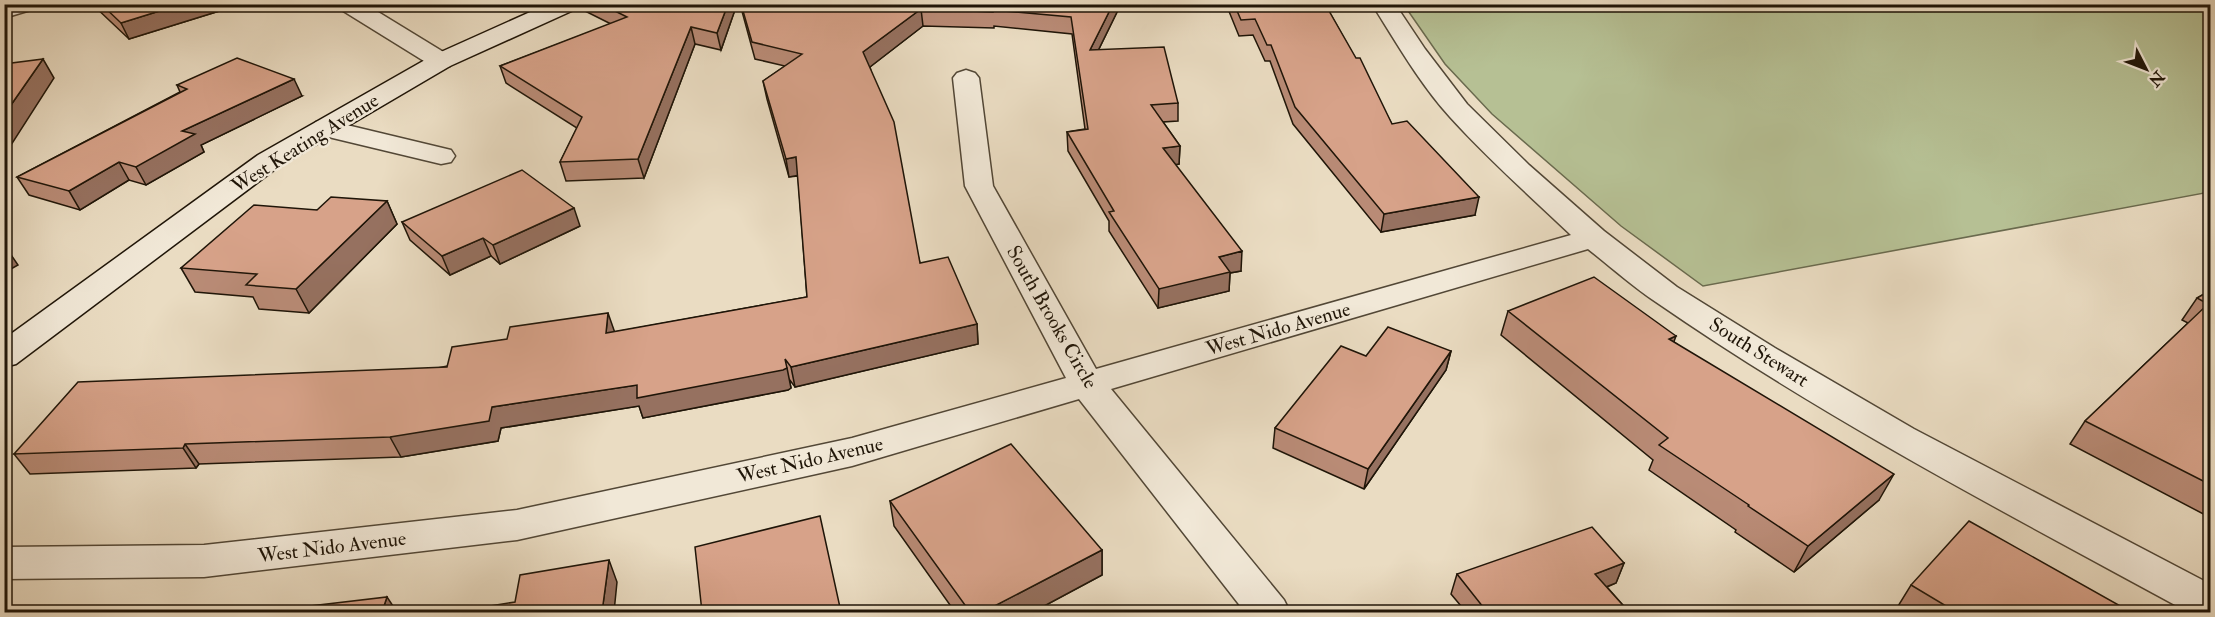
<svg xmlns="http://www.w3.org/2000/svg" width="2215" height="617" font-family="'IM FELL Double Pica',serif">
<rect width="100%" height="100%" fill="#eadcc2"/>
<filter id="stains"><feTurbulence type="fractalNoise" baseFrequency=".00333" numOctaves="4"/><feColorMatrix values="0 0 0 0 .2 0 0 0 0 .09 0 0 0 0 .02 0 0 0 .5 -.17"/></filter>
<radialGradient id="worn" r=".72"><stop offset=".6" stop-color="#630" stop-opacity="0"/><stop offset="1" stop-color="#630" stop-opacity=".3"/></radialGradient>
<path fill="#b6c094" stroke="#6a6a4e" stroke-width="1.5" d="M1404 5H2210V192L1703 286 1621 226 1492 114 1445 64Z"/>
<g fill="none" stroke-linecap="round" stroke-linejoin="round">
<defs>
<g id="street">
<path d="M4 4H37L34 9 4 18Z"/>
<path d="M337 4H365L450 56 453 61 450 66 441 68 432 66 340 9Z"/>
<path d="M1372 4H1395L1425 49 1467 104 1529 165 1604 231 1677 287 1775 348 1914 429 2210 584V612H2188C2008 514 1825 419 1656 302 1632 286 1611 267 1588 249L1111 389 1284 600 1290 612H1245L1079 399 852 466 517 540 204 577 4 579V547L204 545 517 510 852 438 1066 378 965 186 953 78 957 73 966 70 975 73 979 78 993 186 1096 369 1571 235C1530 196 1488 159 1450 117 1420 84 1396 42 1372 4Z"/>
<path d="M326 120 451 150 455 156 451 162 441 164 316 134 312 128 316 122Z"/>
</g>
<path id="secondary" d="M548 4H579L576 9 450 66 278 167 16 364 4 367V339L258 155 432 56Z"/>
</defs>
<use href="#street" stroke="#524736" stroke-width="3"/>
<use href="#secondary" stroke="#1f1508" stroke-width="3"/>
<use href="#street" fill="#f1e8d7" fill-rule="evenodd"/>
<use href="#secondary" fill="#f1e8d7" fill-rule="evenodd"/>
</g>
<g fill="#b98b76" stroke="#1f1508" stroke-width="1.5">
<path d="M92 4H242L129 39Z"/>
<path d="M579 4H737L721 50 695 44 644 178 566 181 560 162 577 128 506 83 500 66 611 24 579 8Z"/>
<path d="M740 4H1121L1099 49 1178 103V121L1163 122 1180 146 1179 164H1175L1241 271 1230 273 1229 291 1158 308 1109 231V221L1068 151 1067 132 1085 129 1072 34 994 26V28L923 26 870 67 920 263 977 324 978 344 795 387 789 379 791 388 788 390 643 418 639 406 501 428 498 441 401 457 199 464 196 468 30 474 14 454 615 332 807 297 798 176 789 177 767 99 763 81 785 66 755 59Z"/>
<path d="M1226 4H1325L1392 124 1475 215 1381 232 1293 124 1270 61H1265L1253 35 1239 36Z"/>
<path d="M177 85 302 96 201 145 204 152 146 185 129 180 80 210 29 195 17 177 180 92Z"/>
<path d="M387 201 397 224 309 313 259 309 253 297 195 292 181 268 317 210Z"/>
<path d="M402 222 580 226 500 264 491 256 450 275 410 240Z"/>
<path d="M2211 290V518L2070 444 2085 421 2188 323 2182 320 2197 298Z"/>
<path d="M1508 311 1674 342 1879 500 1794 572 1735 532 1736 530 1649 470 1653 460 1501 335Z"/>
<path d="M1451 351 1446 370 1364 489 1273 448 1275 428 1366 356Z"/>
<path d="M890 501 1102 550V575L1033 612H955L894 526Z"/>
<path d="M1624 563 1616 583 1607 587 1629 612H1466L1451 594 1457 574Z"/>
<path d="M1911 585 2131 612H1897L1895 611Z"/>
</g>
<g fill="#967160" stroke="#1f1508" stroke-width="1.5">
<path d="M182 4H242L129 39 121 23Z"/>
<path d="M728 4H737L721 50 717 33Z"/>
<path d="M1113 4H1121L1090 67V50Z"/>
<path d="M921 9 923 26 866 70 863 52Z"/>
<path d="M691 27 695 44 644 178 638 159Z"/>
<path d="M43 59 54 78 4 156V115Z"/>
<path d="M294 79 302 96 201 145 204 152 146 185 136 167 182 131Z"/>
<path d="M1180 146 1179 164 1163 167V148Z"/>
<path d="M796 157 800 175 789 177 786 159Z"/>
<path d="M119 162 129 180 80 210 69 191Z"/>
<path d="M1479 197 1475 215 1381 232 1384 214Z"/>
<path d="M387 201 397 224 309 313 296 289Z"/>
<path d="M574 208 580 226 500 264 493 245Z"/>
<path d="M483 238 491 256 450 275 442 256Z"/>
<path d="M5 246 18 265 4 273V247Z"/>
<path d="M1242 251 1241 271 1230 273 1229 291 1158 308 1159 289 1219 257Z"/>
<path d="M608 313 615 333H606Z"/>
<path d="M977 324 978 344 795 387 791 367Z"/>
<path d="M1676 336 1667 361 1669 339Z"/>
<path d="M1451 351 1446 370 1364 489 1368 469Z"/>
<path d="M787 368 791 388 788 390 643 418 639 406 501 428 498 441 401 457 390 437 492 407 637 385Z"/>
<path d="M185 444 199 464 196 468 183 448Z"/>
<path d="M1894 474 1879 500 1794 572 1808 546Z"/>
<path d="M1102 550V575L1033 612H983Z"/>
<path d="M609 560 617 582 614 612H602Z"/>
<path d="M1624 563 1616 583 1588 594 1595 574Z"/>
<path d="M387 597 397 612H382Z"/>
</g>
<g fill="#d7a289" stroke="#1f1508" stroke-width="1.5">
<path d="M101 4H182L121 23Z"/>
<path d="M601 4H728L717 33 691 27 638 159 560 162 582 117 500 66 627 17Z"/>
<path d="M741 4H1113L1090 50 1164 47 1178 103 1151 105 1180 146 1163 148 1242 251 1219 257 1230 272 1159 289 1109 212 1114 211 1067 132 1088 129 1071 17 993 10V12L921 9 863 52 894 122 920 263 948 257 977 324 791 367 785 359 787 368 783 370 637 398V385L492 407 489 421 390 437 185 444 183 448 14 454 78 382 447 367 452 347 507 339 510 327 608 313 606 333 807 297 796 157 786 159 763 81 802 54 752 42Z"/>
<path d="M1234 4H1325L1356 58H1360L1392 124 1407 121 1479 197 1384 214 1295 107 1271 45H1267L1255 19 1241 20Z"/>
<path d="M237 58 294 79 182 131 195 134 136 167 119 162 69 191 17 177 187 89 177 85Z"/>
<path d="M43 59 4 115V64Z"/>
<path d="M522 170 574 208 493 245 483 238 442 256 402 222Z"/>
<path d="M331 197 387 201 296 289 246 285 257 274 181 268 254 205 317 210Z"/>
<path d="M1594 277 1676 336 1669 339 1894 474 1808 546 1748 506 1749 505 1659 445 1668 438 1508 311Z"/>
<path d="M2211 290V485L2085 421 2208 304 2197 298Z"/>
<path d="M1388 327 1451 351 1368 469 1275 428 1341 346 1366 356Z"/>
<path d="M1011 444 1102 550 983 612H970L890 501Z"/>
<path d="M820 516 841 612H702L695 547Z"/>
<path d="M1969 521 2131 612H1956L1911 585Z"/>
<path d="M1592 527 1624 563 1595 574 1629 612H1487L1457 574Z"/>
<path d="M609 560 602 612H453L515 602 520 575Z"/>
<path d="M387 597 382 612H259Z"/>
</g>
<g text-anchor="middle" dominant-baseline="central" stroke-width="5" stroke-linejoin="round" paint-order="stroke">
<g font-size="20" fill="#1f1508" stroke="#f1e8d7">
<text transform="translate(305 143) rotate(-32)">West Keating Avenue</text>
<text transform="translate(1052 317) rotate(60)">South Brooks Circle</text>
<text transform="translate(1278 329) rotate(-16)">West Nido Avenue</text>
<text transform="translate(1759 352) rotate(32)">South Stewart</text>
<text transform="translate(810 460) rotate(-13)">West Nido Avenue</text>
<text transform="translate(332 547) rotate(-7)">West Nido Avenue</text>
</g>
</g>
<rect width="2215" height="617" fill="none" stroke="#eadcc2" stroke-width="24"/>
<rect x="6" y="6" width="2203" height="605" fill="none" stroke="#1f1508" stroke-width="3"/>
<rect x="12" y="12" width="2191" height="593" fill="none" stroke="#1f1508" stroke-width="1.5"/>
<g transform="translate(2146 69) rotate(132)" stroke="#f1e8d7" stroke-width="4.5" paint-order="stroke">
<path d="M0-4.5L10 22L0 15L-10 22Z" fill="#1f1508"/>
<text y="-9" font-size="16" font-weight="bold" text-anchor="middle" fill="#1f1508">N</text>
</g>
<rect width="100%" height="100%" filter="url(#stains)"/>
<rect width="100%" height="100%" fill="url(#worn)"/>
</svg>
